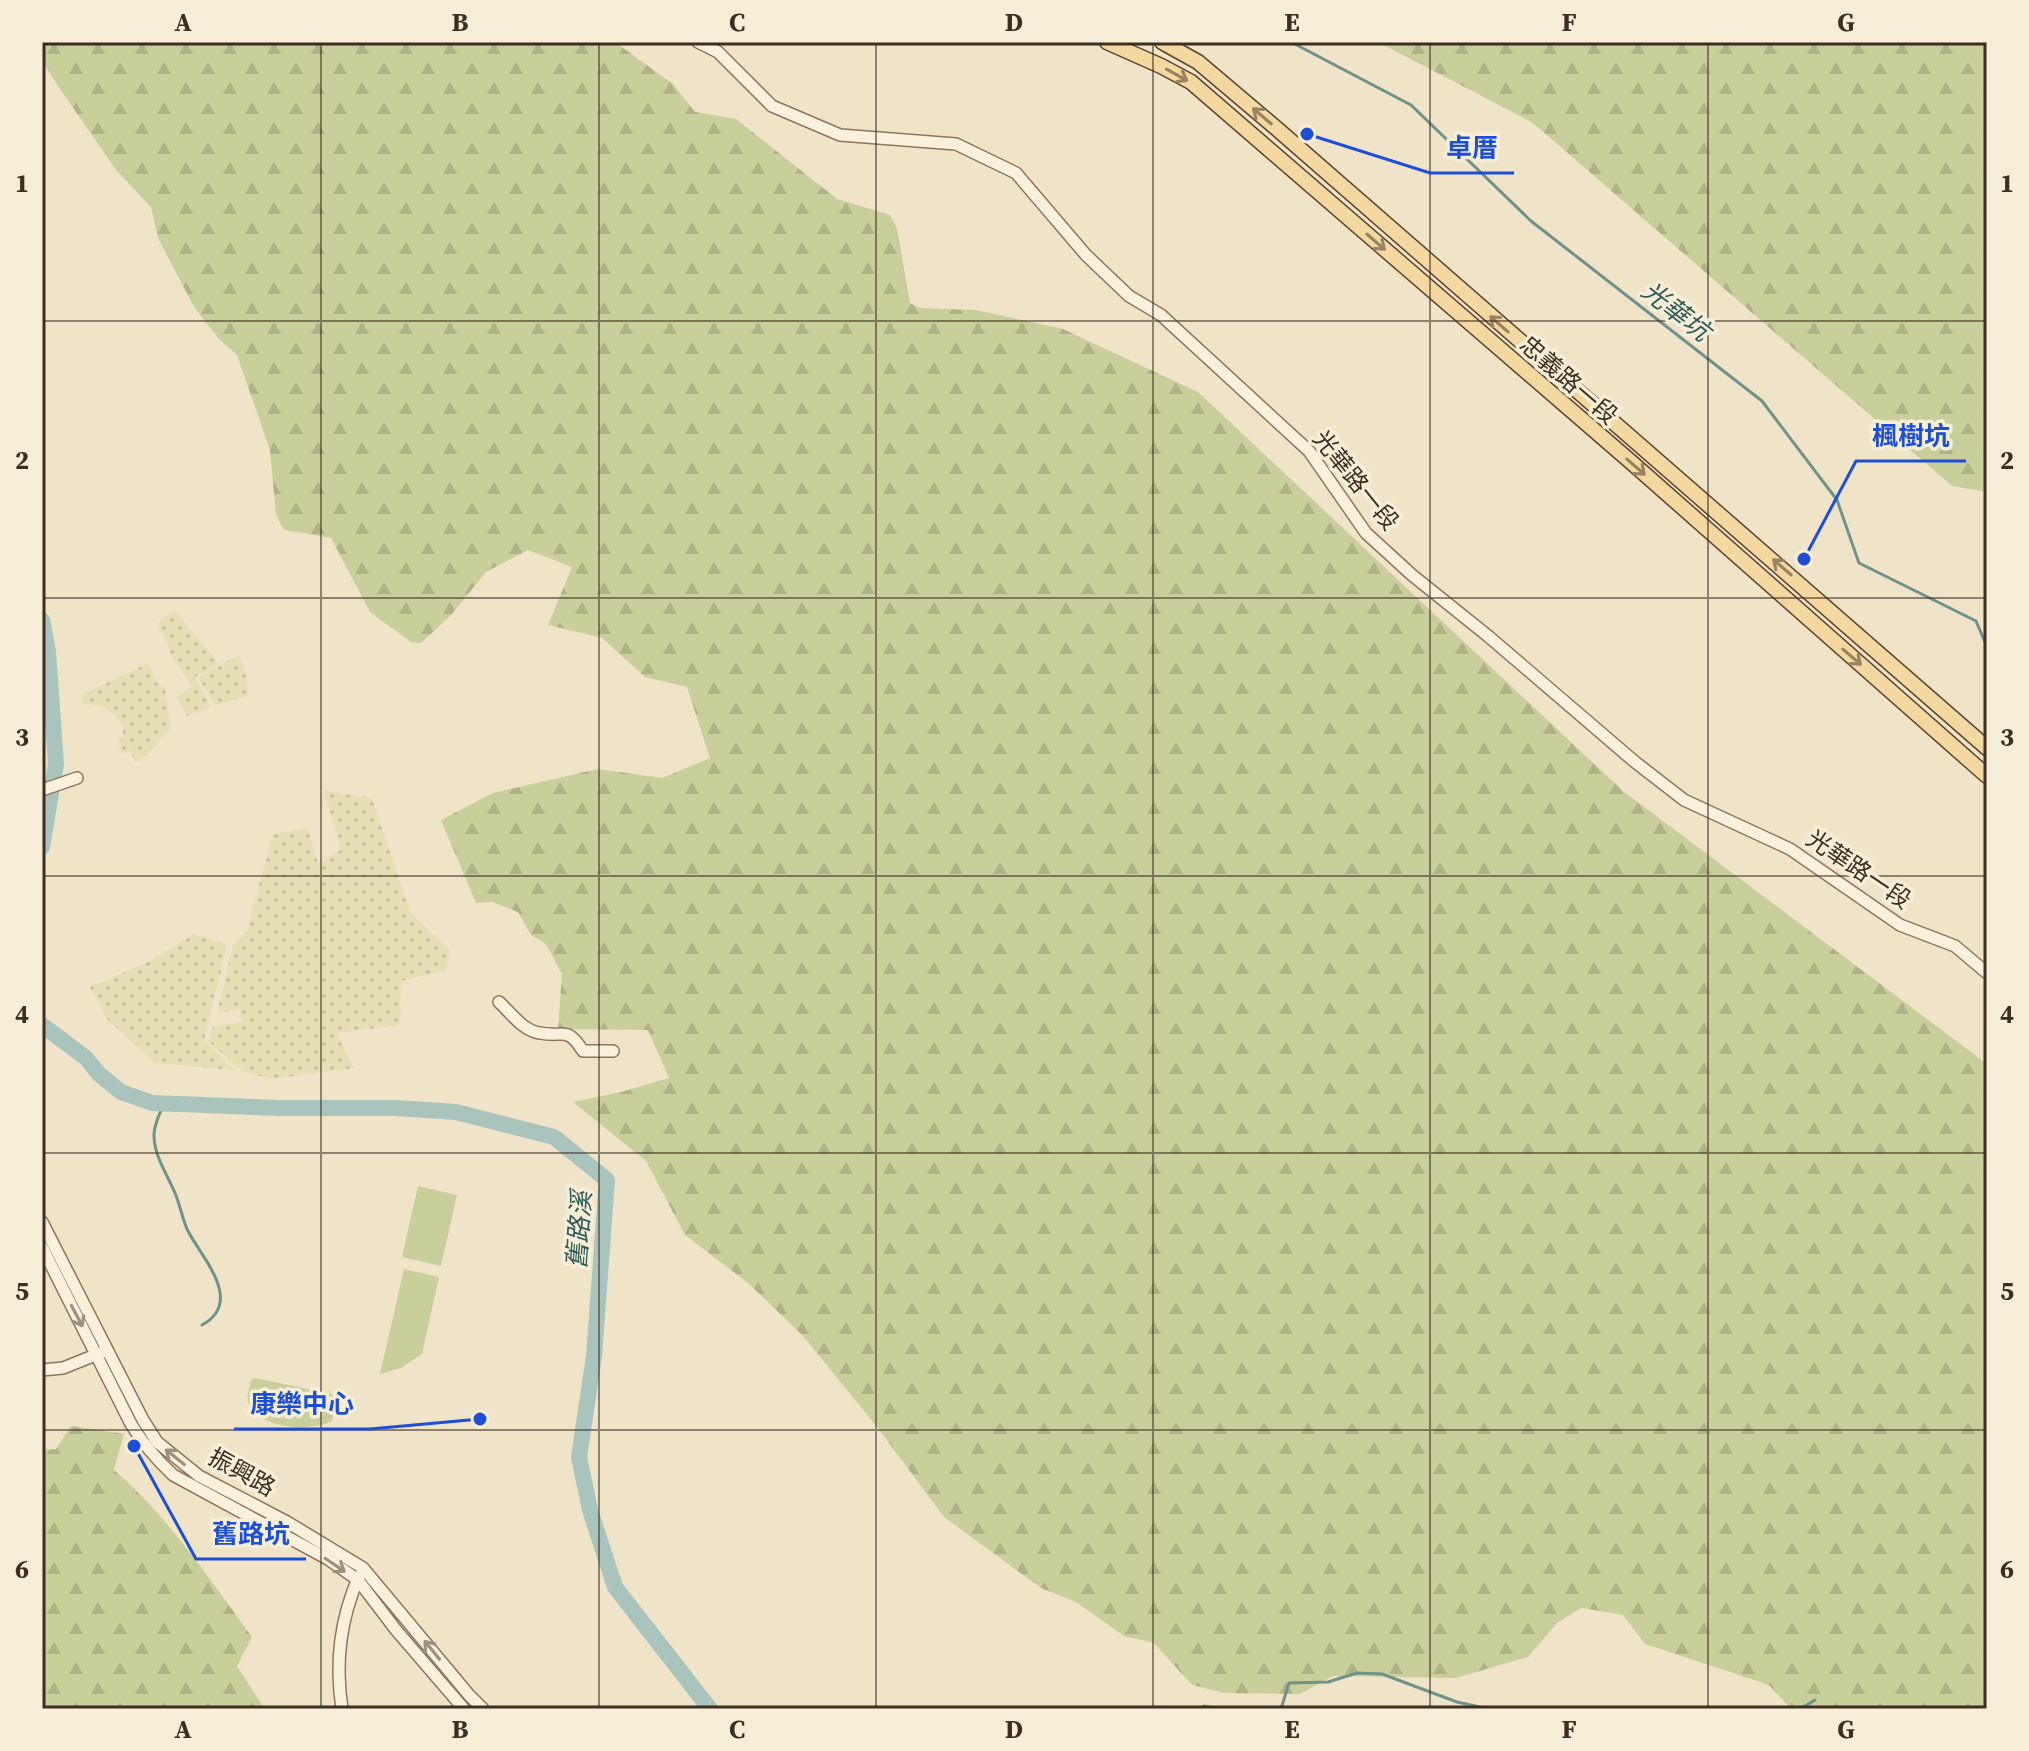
<svg xmlns="http://www.w3.org/2000/svg" width="2029" height="1751" font-family="'Source Serif 4','Noto Sans TC',serif">
<defs>
<pattern id="farmland-dots" width="8" height="8" patternUnits="userSpaceOnUse" patternTransform="scale(2)"><rect width="8" height="8" fill="#e6deb5"/><path d="M2 2h.1M6 6h.1" fill="none" stroke="#c6bf9b" stroke-width="1.8" stroke-linecap="round"/></pattern>
<pattern id="forest-firs" width="22" height="20" patternUnits="userSpaceOnUse" patternTransform="scale(2)"><rect width="22" height="20" fill="#c9cf9b"/><path d="M5 1l3.5 6h-7zM16 11l3.5 6h-7z" fill="#aeb285"/></pattern>
</defs>
<rect width="100%" height="100%" fill="#f0e4c8"/>
<g fill="url(#farmland-dots)">
<path d="M174 609 219 664 195 677 211 707 187 716 176 697 192 687 172 656 158 623Z"/>
<path d="M239 655 247 677 248 696 215 705 198 677Z"/>
<path d="M149 663 156 680 165 689 171 728 147 755 135 763 131 751 121 753 118 741 123 736V728L118 719 105 707 82 703 81 695Z"/>
<path d="M324 791 372 798 411 914 450 950 447 970 401 981 400 1025 336 1033 354 1068 272 1079 242 1071 208 1041 213 1027 242 1022 240 1009 217 1013 233 945 247 931 273 834 308 828 318 864 341 850Z"/>
<path d="M194 934 225 943 226 950 204 1040 235 1070 155 1063 107 1019 90 987 150 961Z"/>
</g>
<g fill="#c9cf9b">
<path d="M418 1186 457 1195 441 1266 402 1257Z"/>
<path d="M404 1269 439 1277 422 1354 401 1368 380 1374Z"/>
<path d="M255 1378 336 1395 338 1398 332 1421C310 1432 262 1429 249 1405 245 1398 250 1387 251 1380Z"/>
</g>
<g fill="url(#forest-firs)">
<path d="M42 42H615L673 84 695 112 736 119 837 199 890 215 897 228 910 303 920 308 976 310 1063 329 1198 392 1623 791 1987 1064V1709H1791L1769 1685 1645 1644 1623 1615 1582 1608 1558 1622 1528 1657 1456 1678 1333 1676 1300 1694 1225 1693 1192 1685 1154 1643 1124 1636 1076 1602 1041 1588 944 1517 877 1427 803 1336 748 1283 685 1235 646 1161 573 1102 621 1092 669 1078 648 1030 558 1029 562 974 546 944 531 935 518 912 492 902 476 903 441 820 493 793 598 769 662 778 710 758 687 687 645 677 602 638 548 625 572 567 528 550 486 572 451 615 421 643 411 642 370 612 331 538 284 530 276 515 270 450 237 355 219 339 194 307 158 238 151 207 116 170 58 86 42 61Z"/>
<path d="M1378 42H1987V492L1952 486 1533 123Z"/>
<path d="M71 1426 124 1434 114 1470C168 1516 210 1580 252 1637L237 1666 264 1708 269 1709H42V1450L56 1449Z"/>
</g>
<g fill="none" stroke-linecap="round" stroke-linejoin="round">
<g stroke="#6f938a" stroke-width="3">
<path d="M1291 42 1411 105 1531 221 1762 401 1837 500 1859 563 1976 621 1987 647"/>
<path d="M163 1106C159 1115 154 1125 154 1135 154 1156 167 1174 175 1193 180 1205 182 1217 187 1229 199 1255 246 1301 202 1325"/>
<path d="M1201 1709 1204 1706 1221 1709"/>
<path d="M1281 1709 1289 1683 1328 1682 1357 1673 1382 1674 1457 1702 1489 1709"/>
<path d="M1800 1709 1815 1700"/>
</g>
<g stroke="#a9c4bc" stroke-width="16">
<path d="M42 620 48 651 56 764 42 847"/>
<path d="M42 1025 86 1058 99 1074 121 1092 152 1103 279 1108H395L456 1112 554 1137 607 1180 594 1356 579 1457 590 1510 615 1587 710 1709"/>
</g>
<defs>
<g id="minor">
<path d="M698 42 718 52 772 106 840 135 956 144 1016 173 1086 255 1129 296 1161 315 1309 451 1366 533 1412 575 1488 636 1635 762 1684 800 1790 849 1900 925 1955 946 1987 973"/>
<path d="M42 790 77 778"/>
<path d="M499 1002C511 1013 523 1031 540 1033 565 1038 566 1025 583 1051H613"/>
<path d="M42 1222 143 1420 157 1442 199 1476 287 1522 363 1568 469 1695 483 1709"/>
<path d="M42 1247 131 1424C143 1444 156 1459 173 1475L328 1559 358 1580 396 1630 464 1709"/>
<path d="M42 1370 63 1368 103 1352"/>
<path d="M342 1709C335 1662 340 1620 359 1576"/>
</g>
<g id="major">
<path d="M1107 42 1161 66 1191 82 1631 462 1987 776"/>
<path d="M1162 42 1198 62 1276 128 1987 748"/>
</g>
</defs>
<use href="#minor" stroke="#8d765c" stroke-width="14"/>
<use href="#major" stroke="#5b4430" stroke-width="17"/>
<use href="#minor" stroke="#faf1dc" stroke-width="11"/>
<use href="#major" stroke="#f3d9a0" stroke-width="14"/>
</g>
<defs><path id="oneway-shaft" d="M-6 0H5M1.5-3L5.5 0L1.5 3" fill="none" stroke-width="1.6" stroke-linecap="round" stroke-linejoin="round" transform="scale(2)"/></defs>
<g stroke="#988460">
<use href="#oneway-shaft" transform="translate(1177 75) rotate(29)"/>
<use href="#oneway-shaft" transform="translate(1262 116) rotate(-140)"/>
<use href="#oneway-shaft" transform="translate(1376 242) rotate(41)"/>
<use href="#oneway-shaft" transform="translate(1499 324) rotate(-139)"/>
<use href="#oneway-shaft" transform="translate(1636 467) rotate(41)"/>
<use href="#oneway-shaft" transform="translate(1782 567) rotate(-139)"/>
<use href="#oneway-shaft" transform="translate(1852 657) rotate(41)"/>
</g>
<g stroke="#9c907e">
<use href="#oneway-shaft" transform="translate(77 1316) rotate(62)"/>
<use href="#oneway-shaft" transform="translate(175 1457) rotate(-141)"/>
<use href="#oneway-shaft" transform="translate(335 1565) rotate(34)"/>
<use href="#oneway-shaft" transform="translate(432 1650) rotate(-129)"/>
</g>
<path fill="none" stroke="#3d2e20" stroke-width="2" stroke-opacity="0.55" d="M321 42V1709M599 42V1709M876 42V1709M1153 42V1709M1430 42V1709M1708 42V1709M42 321H1987M42 598H1987M42 876H1987M42 1153H1987M42 1430H1987"/>
<g text-anchor="middle" dominant-baseline="central" stroke-width="7" stroke-linejoin="round" paint-order="stroke">
<g font-size="24" fill="#3d2e20" stroke="#f7eed8">
<text transform="translate(1569 380) rotate(41)">忠義路一段</text>
<text transform="translate(1356 480) rotate(51)">光華路一段</text>
<text transform="translate(1859 869) rotate(34)">光華路一段</text>
<text transform="translate(242 1472) rotate(29)">振興路</text>
</g>
<g font-size="26" font-style="italic" fill="#2f5d5a" stroke="#f7eed8">
<text transform="translate(1676 311) rotate(38)">光華坑</text>
<text transform="translate(579 1230) rotate(-86)">舊路溪</text>
</g>
</g>
<path fill="none" stroke="#1d4ed8" stroke-width="3" d="M1307 134L1430 173H1514M1804 559L1856 461H1966M480 1419L370 1429H234M134 1446L196 1559H306"/>
<g fill="#1d4ed8" stroke="#f7eed8" stroke-width="3">
<circle cx="1307" cy="134" r="8"/>
<circle cx="1804" cy="559" r="8"/>
<circle cx="480" cy="1419" r="8"/>
<circle cx="134" cy="1446" r="8"/>
</g>
<g font-size="26" text-anchor="middle" font-weight="bold" fill="#1d4ed8" stroke="#f7eed8" stroke-width="7" stroke-linejoin="round" paint-order="stroke">
<text x="1472" y="157">卓厝</text>
<text x="1911" y="445">楓樹坑</text>
<text x="302" y="1413">康樂中心</text>
<text x="251" y="1543">舊路坑</text>
</g>
<rect width="2029" height="1751" fill="none" stroke="#f7eed8" stroke-width="88"/>
<rect x="44" y="44" width="1941" height="1663" fill="none" stroke="#3d2e20" stroke-width="3"/>
<g font-size="26" text-anchor="middle" font-weight="bold" fill="#3d2e20">
<text x="183" y="31">A</text>
<text x="460" y="31">B</text>
<text x="737" y="31">C</text>
<text x="1014" y="31">D</text>
<text x="1292" y="31">E</text>
<text x="1569" y="31">F</text>
<text x="1846" y="31">G</text>
<text x="22" y="192">1</text>
<text x="2007" y="192">1</text>
<text x="22" y="469">2</text>
<text x="2007" y="469">2</text>
<text x="22" y="746">3</text>
<text x="2007" y="746">3</text>
<text x="22" y="1023">4</text>
<text x="2007" y="1023">4</text>
<text x="22" y="1300">5</text>
<text x="2007" y="1300">5</text>
<text x="22" y="1578">6</text>
<text x="2007" y="1578">6</text>
<text x="183" y="1738">A</text>
<text x="460" y="1738">B</text>
<text x="737" y="1738">C</text>
<text x="1014" y="1738">D</text>
<text x="1292" y="1738">E</text>
<text x="1569" y="1738">F</text>
<text x="1846" y="1738">G</text>
</g>
</svg>
